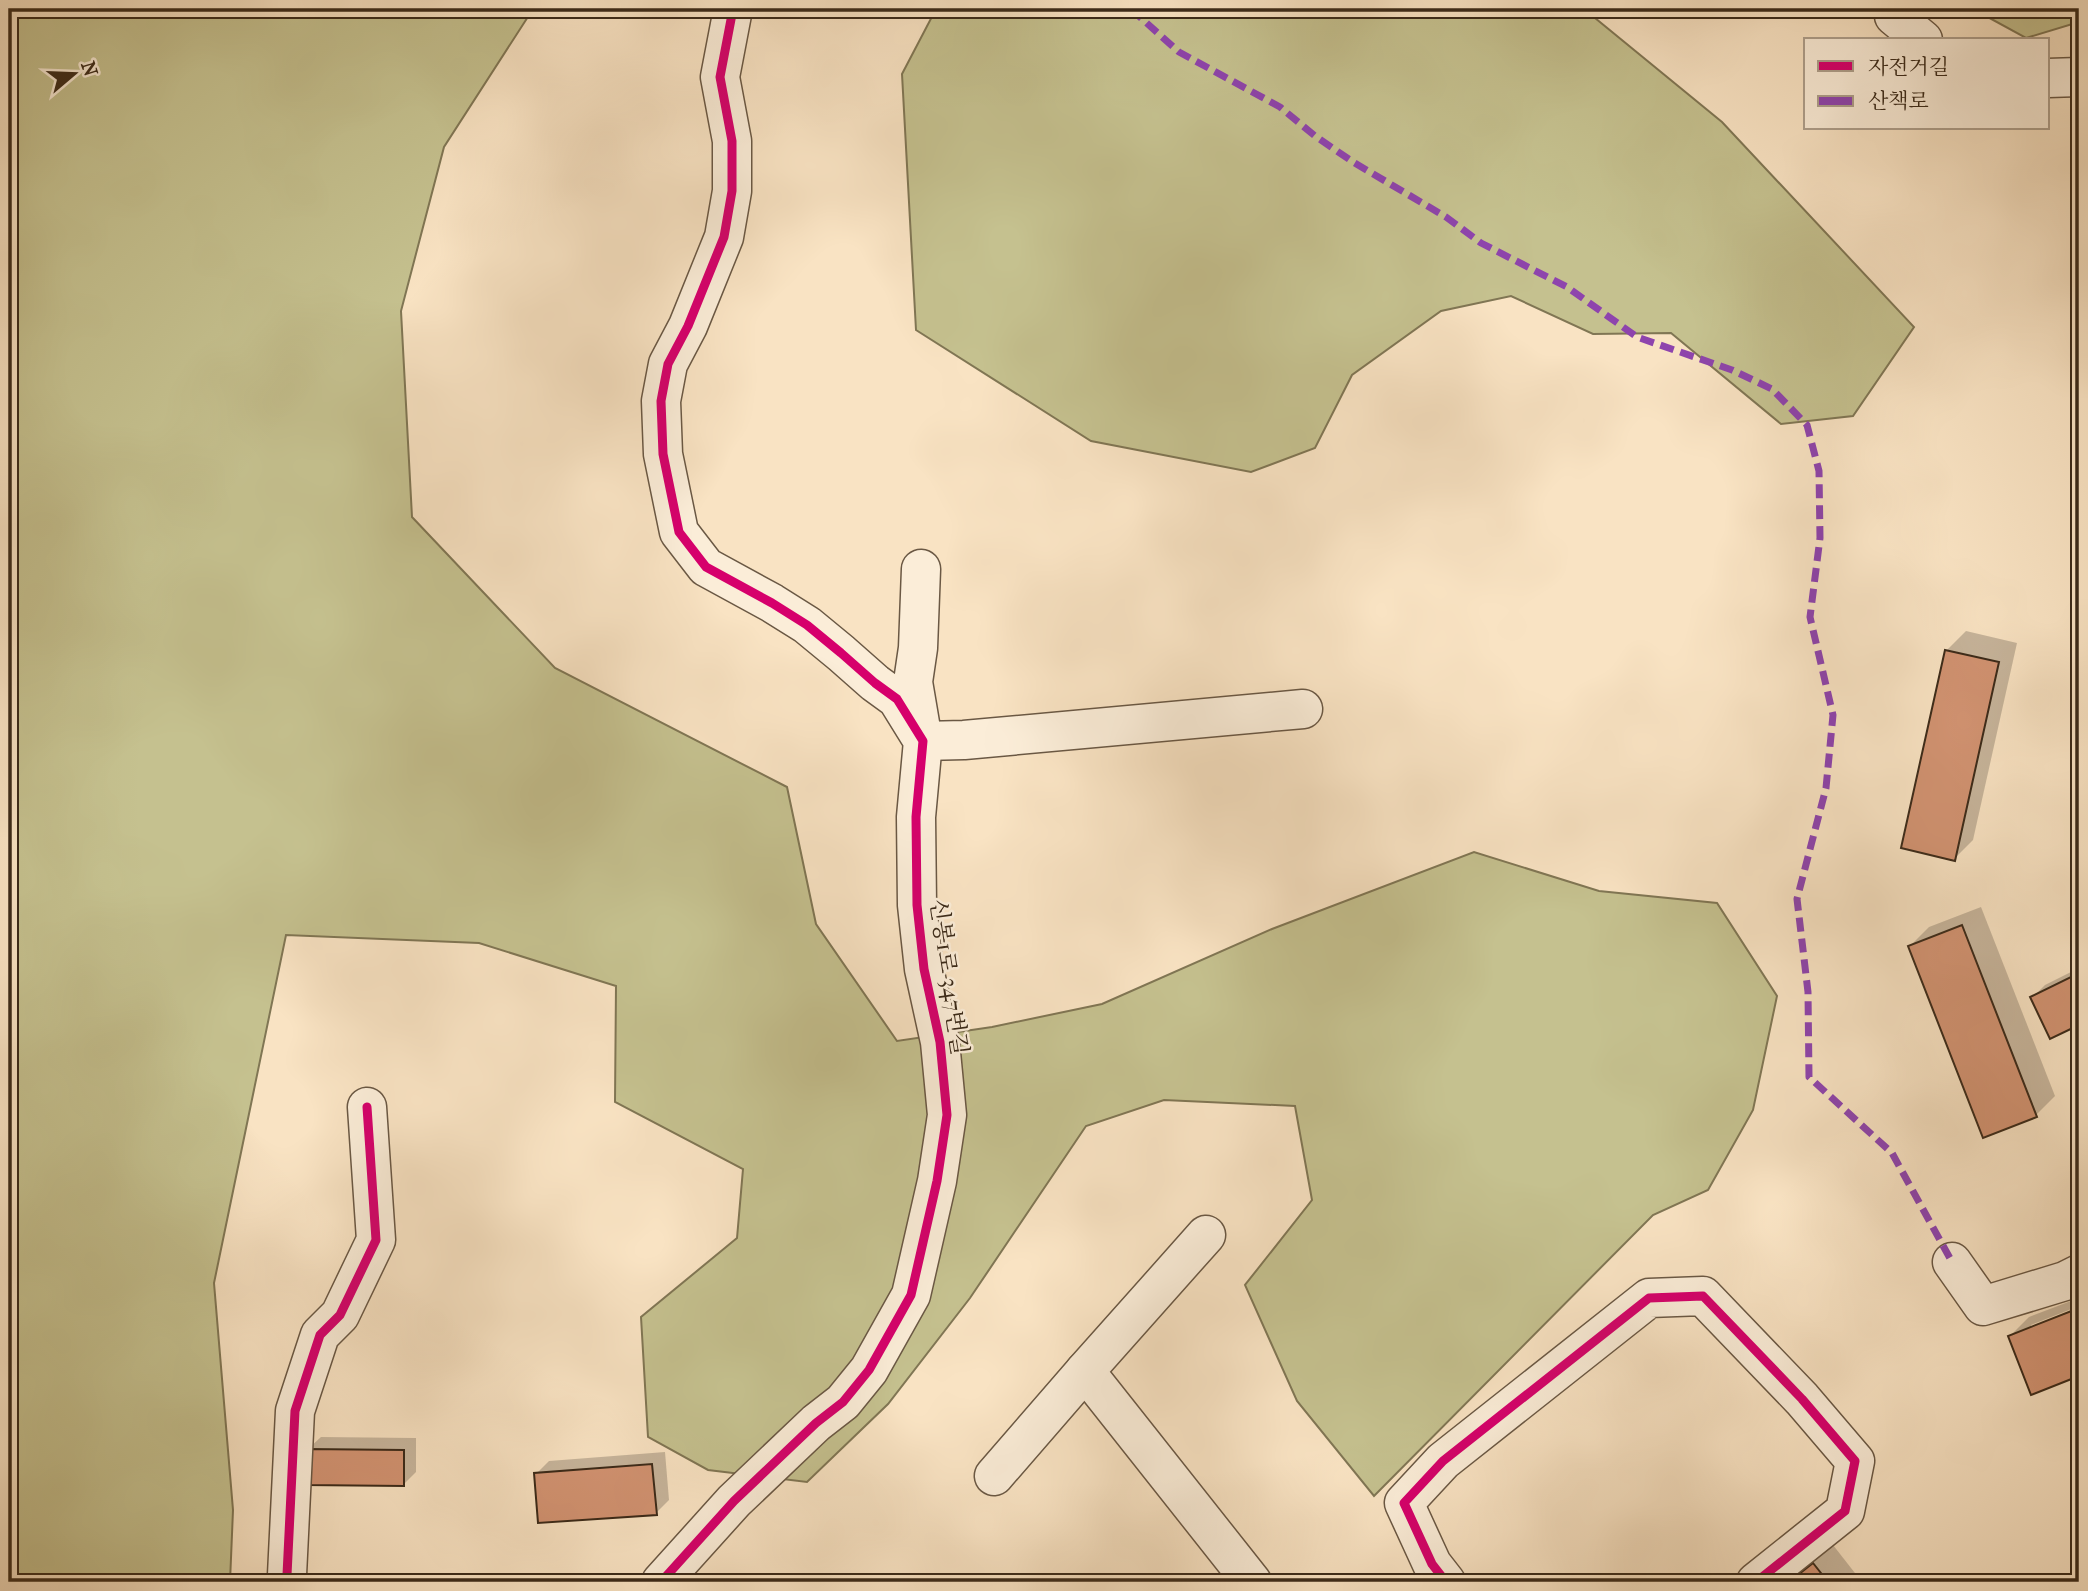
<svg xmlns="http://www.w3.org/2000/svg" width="2088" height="1591" font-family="'IM FELL French Canon','Noto Serif KR',serif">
<rect width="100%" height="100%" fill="#f9e3c3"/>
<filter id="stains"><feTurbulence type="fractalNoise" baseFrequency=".00286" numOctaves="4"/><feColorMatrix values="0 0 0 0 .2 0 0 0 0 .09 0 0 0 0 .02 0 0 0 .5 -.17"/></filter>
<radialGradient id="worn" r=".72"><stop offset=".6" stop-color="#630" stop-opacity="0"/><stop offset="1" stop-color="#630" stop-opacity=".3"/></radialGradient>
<g fill="#c5c18f" stroke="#807654" stroke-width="2">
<path d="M9 9H533L444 147 401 311 412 517 555 668 787 787 816 924 897 1041 992 1027 1102 1004 1272 929 1474 852 1599 891 1717 903 1777 996 1753 1110 1708 1190 1653 1215 1374 1496 1297 1401 1245 1285 1312 1200 1295 1106 1164 1100 1086 1126 970 1298 888 1404 807 1482 708 1470 648 1437 641 1317 737 1238 743 1169 615 1102 616 986 479 943 286 935 214 1283 233 1510 230 1582H9Z"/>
<path d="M936 9H1584L1722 122 1914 327 1853 416 1781 424 1671 333 1593 334 1511 296 1441 311 1352 375 1315 448 1251 472 1091 441 916 330 902 74Z"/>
<path d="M1973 9H2079V22L2026 38Z"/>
</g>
<g fill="#0003">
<path d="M1966 631 2017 643 1973 840 1954 859 1947 650Z"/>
<path d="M1981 907 2055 1096 2036 1115 1910 946 1929 927Z"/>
<path d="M2079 968V1023L2051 1037 2032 998 2045 985Z"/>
<path d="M2079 1298V1306L2031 1325V1329L2079 1310V1374L2032 1392 2010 1336 2029 1317Z"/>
<path d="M321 1437 416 1438V1472L403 1485 308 1449Z"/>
<path d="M665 1452 669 1500 656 1513 536 1474 549 1461Z"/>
<path d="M1833 1545 1862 1582H1786Z"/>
</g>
<g fill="#d29372" stroke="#3b2a19" stroke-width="2">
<path d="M1945 650 1999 662 1955 861 1901 848Z"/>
<path d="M1962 925 2037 1117 1983 1138 1908 946Z"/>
<path d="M2079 973V1025L2050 1039 2030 997Z"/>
<path d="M2079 1308V1376L2031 1395 2008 1336Z"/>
<path d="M306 1449 404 1450V1486L305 1485Z"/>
<path d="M652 1464 657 1515 538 1523 534 1473Z"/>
<path d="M1813 1563 1828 1582H1789Z"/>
</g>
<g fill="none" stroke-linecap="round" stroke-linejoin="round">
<defs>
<g id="minor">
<path d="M1894 16 1923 40"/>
<path d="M2048 78 2079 77"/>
<path d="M921 569 918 648 913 682 923 741 964 740 1303 709"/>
<path d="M1206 1235 1085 1371 1252 1582"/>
<path d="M1952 1262 1983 1306 2065 1281 2079 1274"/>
<path d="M994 1476 1085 1371"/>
<path d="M289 1582 287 1575 295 1411 320 1335 340 1315 376 1240 367 1107"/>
<path d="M661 1582 734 1501 816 1423 843 1402 869 1370 911 1295 937 1181 947 1115 940 1042 924 969 917 905 916 817 923 741 897 699 875 683 841 653 807 625 772 603 706 567 679 532 663 454 661 401 668 364 688 326 724 237 732 191V141L720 77 733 9"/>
<path d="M1446 1582 1432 1564 1404 1503 1443 1461 1649 1298 1703 1296 1802 1399 1855 1461 1845 1511 1756 1582"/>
</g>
</defs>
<use href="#minor" stroke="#6a5844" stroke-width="41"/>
<use href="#minor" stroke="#fbedd8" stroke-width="38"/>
<path stroke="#8e44ad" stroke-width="7" stroke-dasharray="14 7" stroke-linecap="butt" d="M1131 9 1179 52 1280 107 1315 136 1353 162 1446 217 1481 243 1567 287 1637 337 1732 370 1772 389 1807 425 1819 471 1820 538 1810 617 1833 715 1826 788 1797 899 1808 992 1809 1077 1892 1153 1952 1262"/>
<defs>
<g id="cycleway">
<path d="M289 1582 287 1575 295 1411 320 1335 340 1315 376 1240 367 1107"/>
<path d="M661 1582 734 1501 816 1423 843 1402 869 1370 911 1295 937 1181 947 1115 940 1042 924 969 917 905 916 817 923 741 897 699 875 683 841 653 807 625 772 603 706 567 679 532 663 454 661 401 668 364 688 326 724 237 732 191V141L720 77 733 9"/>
<path d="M1446 1582 1432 1564 1404 1503 1443 1461 1649 1298 1703 1296 1802 1399 1855 1461 1845 1511 1756 1582"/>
</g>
</defs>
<use href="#cycleway" stroke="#fbedd8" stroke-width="13"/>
<use href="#cycleway" stroke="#d6006c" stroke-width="9"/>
</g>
<g text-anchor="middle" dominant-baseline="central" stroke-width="5" stroke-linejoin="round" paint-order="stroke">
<g font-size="23" fill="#3b2a19" stroke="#fbedd8">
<text transform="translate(949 977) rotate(82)">신봉1로 347번길</text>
</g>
</g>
<rect width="2088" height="1591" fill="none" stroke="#f9e3c3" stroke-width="35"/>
<rect x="10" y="10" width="2067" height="1570" fill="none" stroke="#3b2a19" stroke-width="3.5"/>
<rect x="18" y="18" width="2053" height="1556" fill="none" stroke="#3b2a19" stroke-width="2"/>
<rect x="1804" y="38" width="245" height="91" fill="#fbedd8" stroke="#ae9f8c" stroke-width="2"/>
<rect x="1818" y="61" width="35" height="10" fill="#d6006c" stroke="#ae9f8c" stroke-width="2"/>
<text x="1868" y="74" font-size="21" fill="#3b2a19">자전거길</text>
<rect x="1818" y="96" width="35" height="10" fill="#8e44ad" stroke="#ae9f8c" stroke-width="2"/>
<text x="1868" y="108" font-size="21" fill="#3b2a19">산책로</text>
<g transform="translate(74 74) rotate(71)" stroke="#fbedd8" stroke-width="5" paint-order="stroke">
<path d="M0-5L12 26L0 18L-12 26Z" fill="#3b2a19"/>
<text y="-10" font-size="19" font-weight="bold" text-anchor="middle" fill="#3b2a19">N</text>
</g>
<rect width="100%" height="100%" filter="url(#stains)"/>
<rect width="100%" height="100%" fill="url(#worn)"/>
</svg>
